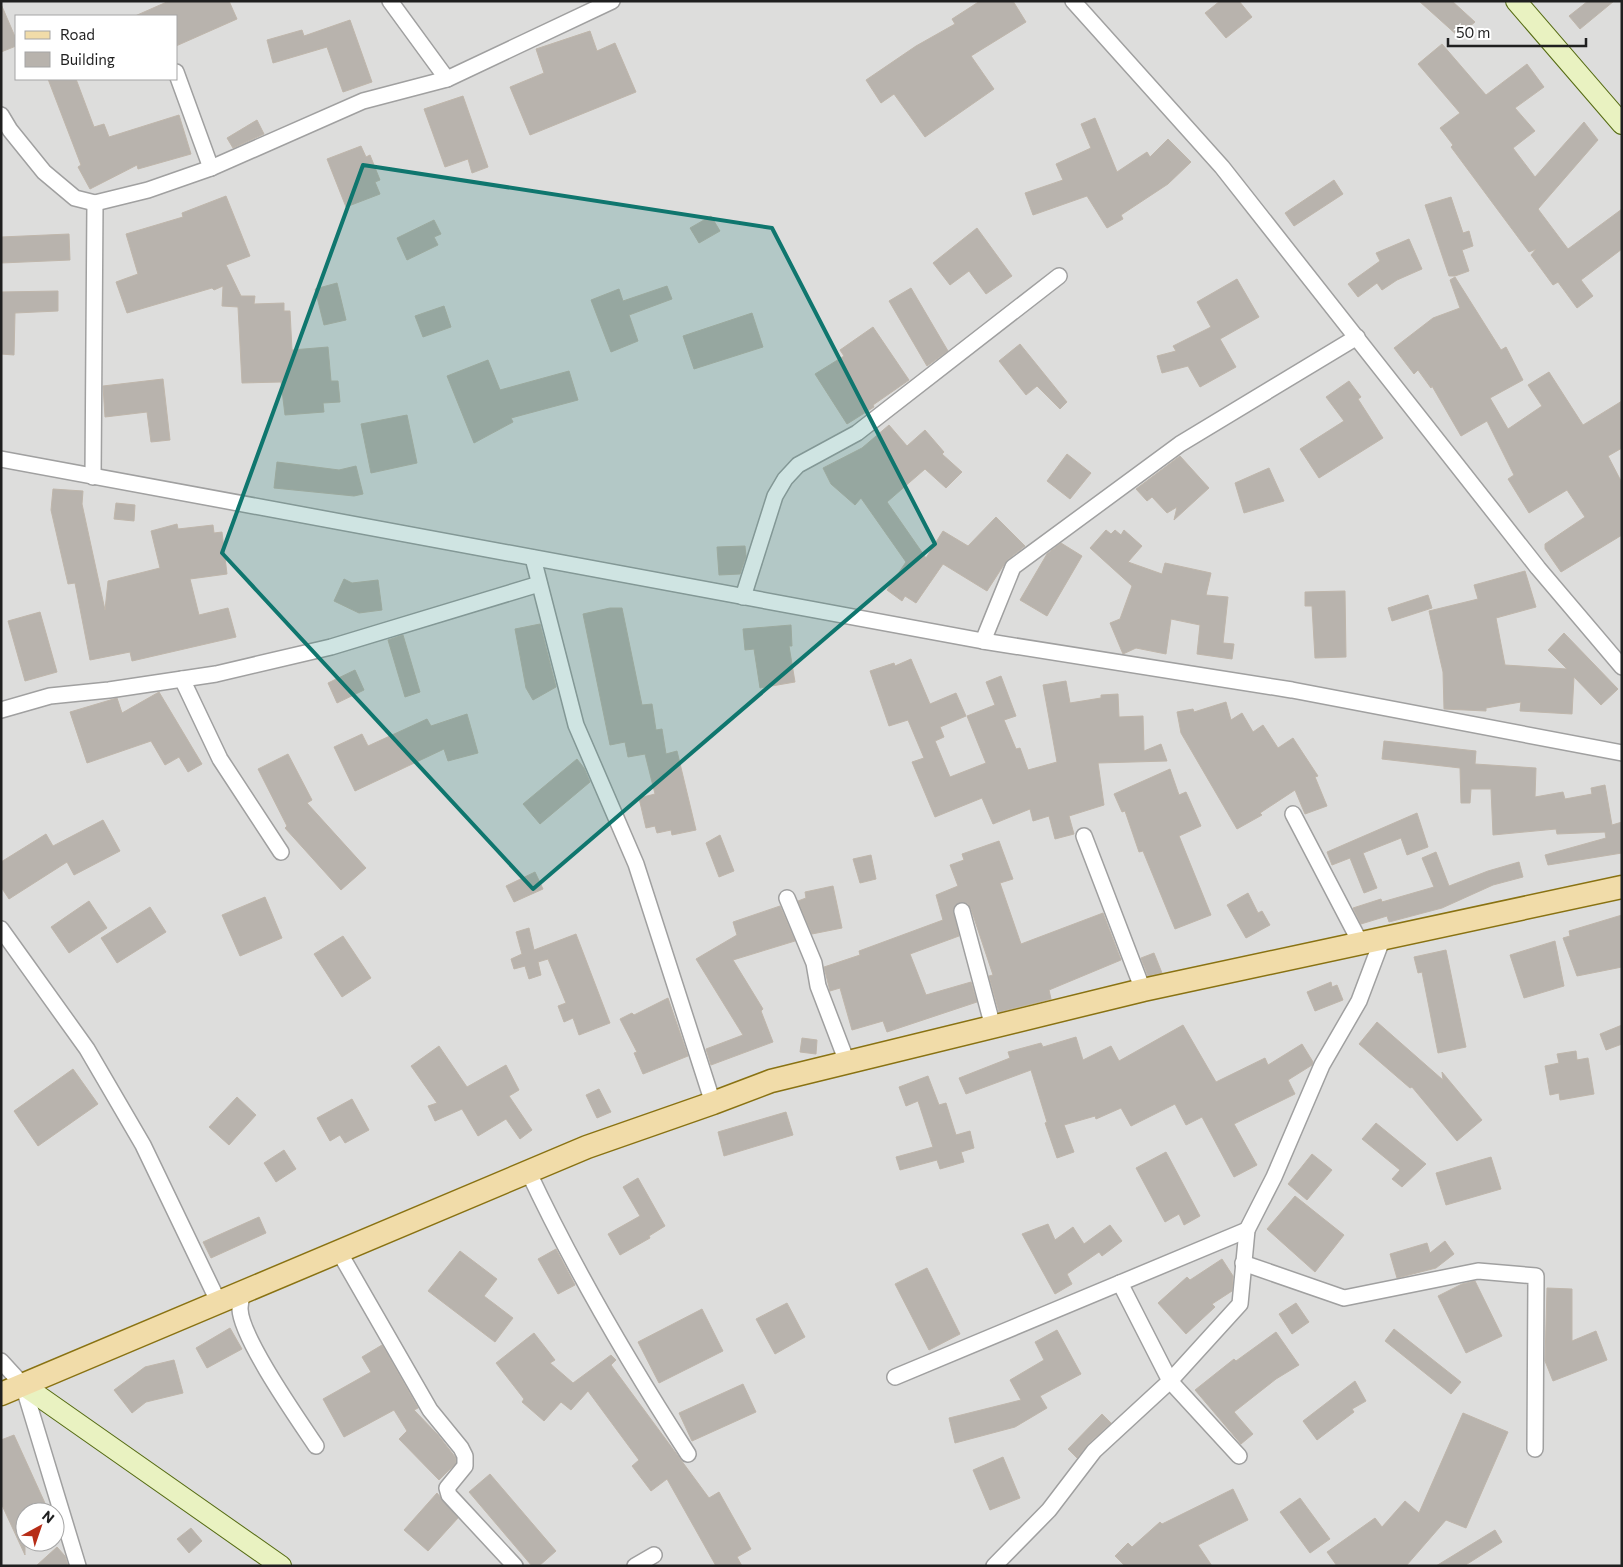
<svg xmlns="http://www.w3.org/2000/svg" width="1623" height="1567" font-family="Commissioner,sans-serif">
<rect width="100%" height="100%" fill="#efede7"/>
<path fill="#dddddc" fill-rule="evenodd" d="M1 1H1622V1566H1ZM16 16H176V79H16ZM25 1512H55V1542H25Z"/>
<g fill="#b8b3ad" stroke="#bfb6ab">
<path d="M169 1H229L237 19 176 46V16H135Z"/>
<path d="M980 1H1013L1026 22 971 56 994 89 925 137 894 94 881 103 866 80 916 46 955 24 952 19Z"/>
<path d="M1220 1H1239L1252 17 1226 38 1205 13Z"/>
<path d="M1419 1H1452L1475 22 1458 36Z"/>
<path d="M1588 1H1614L1580 29 1569 16Z"/>
<path d="M1 4 16 39V46L1 52Z"/>
<path d="M350 20 372 82 343 92 327 47 273 63 267 40 302 30 304 36Z"/>
<path d="M590 31 597 51 615 43 636 92 530 135 510 87 544 73 536 49Z"/>
<path d="M1442 44 1486 95 1527 64 1544 87 1515 108 1535 131 1513 148 1535 177 1584 122 1598 140 1538 209 1568 249 1622 209V249L1581 280 1593 296 1577 308 1558 282 1553 285 1531 255 1536 249 1529 252 1451 147 1453 145 1440 128 1460 113 1418 64Z"/>
<path d="M48 79H76L94 127 104 124 109 137 179 115 191 154 138 169 137 165 90 189 78 167 81 165Z"/>
<path d="M463 96 488 167 472 173 468 159 445 167 424 109Z"/>
<path d="M1095 118 1117 172 1147 152 1150 157 1168 139 1191 162 1168 184 1121 215 1123 219 1107 228 1087 196 1033 215 1025 193 1063 180 1056 164 1091 148 1081 124Z"/>
<path d="M257 120 264 134 233 148 227 138Z"/>
<path d="M361 146 366 157 370 155 380 180 375 182 380 194 346 207 327 159Z"/>
<path d="M1334 180 1343 194 1294 226 1285 213Z"/>
<path d="M226 196 250 256 226 265 241 296H255L254 304 284 303V311H290L292 350 328 347 331 381H338L340 402 323 403 324 412 285 415 281 382 242 383 238 307 222 306 223 286 214 290 212 288 127 313 116 282 138 274 126 234 183 217 182 213Z"/>
<path d="M1451 197 1463 233 1469 231 1473 246 1462 250 1469 271 1455 276H1449L1425 205Z"/>
<path d="M711 216 720 231 699 243 690 228Z"/>
<path d="M434 220 441 234 434 237 438 245 407 260 397 238Z"/>
<path d="M977 228 1012 276 986 294 969 271 950 285 933 263Z"/>
<path d="M69 234 70 260 1 263V237Z"/>
<path d="M1409 239 1422 269 1397 280 1382 290 1377 283 1358 297 1348 284 1380 261 1376 253Z"/>
<path d="M1455 277 1501 350 1506 347 1523 380 1490 398 1508 429 1542 406 1528 385 1549 372 1583 425 1622 401V448L1608 456 1622 483V535L1561 572 1545 549V544L1585 517 1567 490 1529 513 1508 479 1514 475 1487 421 1461 436 1432 386 1431 388 1418 370 1414 374 1394 348 1433 318 1460 308 1450 280Z"/>
<path d="M1237 279 1259 317 1220 339 1236 367 1200 387 1188 366 1162 373 1157 356 1176 351 1173 346 1211 327 1197 302Z"/>
<path d="M337 283 346 320 324 325 315 289Z"/>
<path d="M667 286 672 299 629 315 638 341 611 352 591 300 619 289 623 301Z"/>
<path d="M911 288 948 351 927 366 889 301Z"/>
<path d="M58 291V311L15 313 14 355 1 354V292Z"/>
<path d="M444 306 451 327 423 337 415 316Z"/>
<path d="M752 313 763 347 694 369 683 336Z"/>
<path d="M873 327 909 380 873 405 874 407 847 424 815 374 844 356 840 350Z"/>
<path d="M1020 344 1067 402 1060 409 1037 386 1026 395 999 361Z"/>
<path d="M488 360 500 390 569 371 578 400 511 418 513 422 474 443 447 376Z"/>
<path d="M163 379 170 440 151 442 147 412 105 417 103 386Z"/>
<path d="M1349 381 1361 397 1358 399 1383 438 1319 478 1300 449 1344 421 1326 397Z"/>
<path d="M407 415 417 463 371 473 361 424Z"/>
<path d="M889 425 907 446 925 430 944 452 942 454 962 472 946 488 925 469 887 502 926 558 943 531 968 546 996 517 1025 546 1007 560 987 591 943 564 916 603 905 596 902 601 887 590 906 562 861 498 855 505 831 484 823 468 862 448Z"/>
<path d="M1067 454 1091 473 1070 499 1047 481Z"/>
<path d="M1180 456 1209 488 1174 520 1177 507 1167 513 1152 497 1147 501 1136 489Z"/>
<path d="M277 462 339 470 356 466 363 494 354 496 274 488Z"/>
<path d="M1269 468 1284 501 1244 513 1235 483Z"/>
<path d="M53 489 83 491 82 504 105 610 108 581 160 568 151 531 177 524 178 529 213 525 214 533 222 532 227 574 190 579 199 615 228 608 236 637 132 661 130 652 90 660 75 583 68 584 51 510Z"/>
<path d="M116 503 135 505 134 521 114 519Z"/>
<path d="M1106 530 1111 534 1115 530 1121 535 1124 530 1142 546 1128 562 1162 574 1165 563 1211 573 1206 595 1228 597 1223 643 1234 644 1232 659 1197 654 1200 625 1171 619 1166 654 1136 648 1123 654 1110 623 1120 619 1132 586 1090 548Z"/>
<path d="M1061 543 1082 556 1047 616 1020 600 1047 554Z"/>
<path d="M745 546 746 556 740 574 719 575 717 547Z"/>
<path d="M1525 571 1536 607 1496 618 1505 665 1567 669 1548 650 1564 633 1618 689 1601 705 1574 677 1572 714 1520 711 1521 702 1486 708V711L1444 709 1443 672 1429 611 1478 599 1474 585Z"/>
<path d="M344 579 352 583 378 580 382 610 359 613 334 601Z"/>
<path d="M1345 591 1346 657 1315 658 1312 606H1305V592Z"/>
<path d="M1428 595 1432 608 1392 621 1388 608Z"/>
<path d="M610 608H622L642 705 652 704 656 730 662 729 666 754 677 751 696 830 672 835 671 830 657 833 655 826 646 828 639 798 655 794 645 754 628 757 625 742 610 745 583 614Z"/>
<path d="M40 612 57 672 25 681 8 621Z"/>
<path d="M540 624 556 687 533 700 526 688 515 629Z"/>
<path d="M791 625 792 646H789L795 682 760 688 754 649 745 650 743 629Z"/>
<path d="M403 635 420 692 405 697 388 640Z"/>
<path d="M911 659 930 704 956 693 966 716 940 727 944 737 935 741 950 777 986 763 967 716 995 705 986 682 1001 676 1016 716 1004 720 1016 749 1020 748 1028 770 1057 762 1043 685 1066 681 1070 703 1101 698V695L1118 694 1119 717 1143 716 1144 751 1161 744 1167 761 1098 763 1104 805 1069 816 1074 834 1055 839 1049 816 1033 821 1030 809 993 824 982 798 935 817 912 762 924 758 908 720 889 726 870 671 894 663 895 666Z"/>
<path d="M355 670 364 690 337 703 328 683Z"/>
<path d="M159 692 202 764 188 772 179 757 165 765 151 741 87 763 70 712 117 698 122 713Z"/>
<path d="M1226 702 1231 720 1242 713 1253 732 1263 725 1278 748 1293 738 1318 776 1315 777 1327 806 1305 814 1295 790 1260 813 1262 815 1237 829 1181 733 1177 712 1193 709 1194 712Z"/>
<path d="M467 714 478 753 448 761 444 749 355 791 334 747 362 734 368 746 427 719 431 726Z"/>
<path d="M1384 741 1476 751 1475 764 1536 768 1535 797 1563 792 1565 799 1592 794 1591 788 1605 785 1612 825 1622 822V853L1548 865 1545 855 1606 838 1605 832 1557 834 1556 829 1493 835 1491 789H1471L1470 803H1461L1460 768 1382 759Z"/>
<path d="M288 754 312 800 307 803 366 868 341 890 285 828 287 826 258 769Z"/>
<path d="M577 759 584 768 590 782 540 824 523 804Z"/>
<path d="M1170 769 1179 795 1186 792 1201 826 1179 836 1211 915 1175 929 1143 851 1139 852 1125 811 1122 812 1114 794Z"/>
<path d="M1417 813 1428 847 1407 855 1401 838 1363 853 1377 888 1364 893 1350 858 1332 865 1327 852Z"/>
<path d="M103 820 120 851 74 875 67 862 9 899 1 887V862L46 834 53 846Z"/>
<path d="M720 835 734 871 719 877 706 843Z"/>
<path d="M999 841 1013 879 1000 883 1021 944 1103 913 1121 960 1049 990 1051 999 999 1012 989 976 993 975 971 909 968 904 960 902 953 909 959 936 910 954 926 995 971 982 977 1002 887 1032 883 1021 852 1030 840 988 830 991 824 967 860 955 859 951 943 920 936 895 958 886 950 865 964 860 962 854Z"/>
<path d="M1436 852 1449 886 1488 871 1519 862 1523 877 1493 885 1442 908 1389 922 1387 916 1361 924 1353 908 1381 899 1382 902 1434 887 1422 858Z"/>
<path d="M871 855 876 879 860 883 853 859Z"/>
<path d="M535 872 543 889 514 902 506 886Z"/>
<path d="M833 886 842 928 812 934 798 901 806 898 805 892Z"/>
<path d="M1248 893 1258 913 1262 911 1270 925 1246 938 1227 905Z"/>
<path d="M265 897 282 938 240 956 222 915Z"/>
<path d="M89 901 107 928 69 953 51 927Z"/>
<path d="M780 906 795 941 733 960 763 1009 761 1011 773 1042 711 1065 706 1049 743 1035 696 959 737 935 733 922Z"/>
<path d="M150 907 166 932 117 963 101 938Z"/>
<path d="M1622 915V967L1577 976 1563 938 1570 936 1569 931Z"/>
<path d="M529 928 534 950 576 934 610 1023 579 1035 573 1018 564 1022 558 1006 566 1003 548 959 538 962 541 975 529 979 525 966 514 969 511 959 522 954 516 932Z"/>
<path d="M343 936 371 978 342 997 314 954Z"/>
<path d="M1555 941 1564 986 1524 998 1510 955Z"/>
<path d="M1446 950 1466 1047 1438 1053 1422 972 1418 973 1414 957Z"/>
<path d="M1154 953 1162 973 1148 976 1141 958Z"/>
<path d="M1331 982 1332 987 1337 985 1343 1000 1315 1011 1307 992Z"/>
<path d="M668 998 688 1056 643 1074 634 1053 637 1052 620 1019 632 1013 634 1015Z"/>
<path d="M1377 1022 1443 1080 1442 1072 1482 1120 1457 1141 1412 1087 1410 1088 1359 1044Z"/>
<path d="M1183 1025 1216 1082 1265 1058 1268 1065 1302 1044 1313 1062 1312 1065 1288 1080 1295 1094 1234 1124 1257 1165 1234 1177 1202 1117 1186 1125 1175 1104 1131 1126 1121 1108 1096 1119 1095 1116 1064 1125 1074 1152 1057 1158 1045 1123 1047 1122 1031 1070 966 1094 959 1078 1010 1058 1008 1052 1041 1043 1043 1047 1076 1037 1083 1060 1111 1046 1119 1061Z"/>
<path d="M1622 1025V1044L1606 1050 1600 1034Z"/>
<path d="M802 1038 817 1040 816 1054 800 1052Z"/>
<path d="M439 1046 467 1087 506 1065 519 1090 509 1096 532 1130 520 1139 506 1119 478 1136 462 1109 435 1121 428 1106 437 1103 411 1066Z"/>
<path d="M1576 1051 1577 1060 1588 1058 1594 1094 1560 1100 1559 1093 1550 1095 1545 1066 1559 1063 1557 1054Z"/>
<path d="M73 1069 98 1104 38 1146 14 1111Z"/>
<path d="M928 1076 939 1105 946 1103 956 1135 970 1131 974 1148 961 1152 964 1162 940 1169 937 1160 900 1170 896 1157 933 1147 918 1101 906 1106 899 1087Z"/>
<path d="M599 1089 611 1112 597 1118 586 1095Z"/>
<path d="M237 1097 256 1115 229 1145 209 1127Z"/>
<path d="M352 1099 369 1130 345 1143 340 1135 330 1141 317 1118Z"/>
<path d="M786 1112 793 1135 724 1156 718 1132Z"/>
<path d="M1376 1123 1426 1164 1402 1187 1392 1179 1400 1170 1362 1139Z"/>
<path d="M284 1150 296 1169 276 1182 264 1163Z"/>
<path d="M1166 1152 1200 1216 1184 1225 1179 1214 1165 1222 1136 1168Z"/>
<path d="M1312 1154 1332 1170 1307 1200 1288 1184Z"/>
<path d="M1491 1157 1501 1189 1446 1205 1436 1173Z"/>
<path d="M638 1178 665 1226 649 1236 650 1238 620 1255 608 1234 640 1216 623 1187Z"/>
<path d="M1295 1196 1344 1235 1315 1272 1267 1229Z"/>
<path d="M259 1217 266 1233 211 1258 203 1242Z"/>
<path d="M1048 1224 1055 1240 1073 1227 1084 1244 1110 1225 1122 1241 1102 1256 1099 1252 1067 1274 1072 1284 1055 1294 1022 1234Z"/>
<path d="M1445 1241 1454 1254 1436 1268 1397 1278 1390 1254 1427 1243 1430 1253Z"/>
<path d="M556 1249 575 1285 558 1294 538 1259Z"/>
<path d="M460 1251 497 1279 484 1296 513 1318 495 1342 428 1291Z"/>
<path d="M1222 1259 1233 1276 1232 1291 1212 1304 1215 1307 1186 1334 1158 1303 1187 1277 1190 1280Z"/>
<path d="M927 1268 960 1334 929 1350 895 1284Z"/>
<path d="M1475 1281 1502 1336 1466 1353 1438 1296 1462 1284Z"/>
<path d="M1547 1288 1572 1289V1341L1596 1331 1607 1360 1553 1381 1545 1361Z"/>
<path d="M787 1303 805 1337 775 1354 756 1319Z"/>
<path d="M1296 1303 1309 1322 1292 1334 1279 1314Z"/>
<path d="M702 1309 723 1351 659 1383 638 1342Z"/>
<path d="M230 1328 242 1349 207 1368 196 1348Z"/>
<path d="M1394 1329 1461 1382 1451 1394 1385 1341Z"/>
<path d="M1057 1330 1081 1374 1040 1396 1047 1408 1015 1427 955 1443 949 1418 1021 1400 1010 1380 1044 1360 1035 1342Z"/>
<path d="M1276 1332 1299 1365 1276 1379 1234 1412 1253 1434 1241 1444 1195 1390 1234 1359 1236 1361Z"/>
<path d="M534 1333 555 1360 550 1363 573 1383 611 1355 616 1360 611 1365 709 1498 719 1492 751 1549 737 1557 742 1566H716L667 1479 651 1491 632 1466 639 1460 588 1391 571 1410 561 1402 544 1421 522 1402 524 1399 496 1363Z"/>
<path d="M382 1345 418 1408 414 1410 438 1435 456 1458V1463L439 1480 399 1439 407 1431 394 1410 344 1437 323 1399 371 1372 362 1357Z"/>
<path d="M174 1360 183 1393 146 1402 132 1413 114 1390 145 1367Z"/>
<path d="M1355 1381 1366 1401 1352 1409 1354 1412 1317 1440 1303 1421Z"/>
<path d="M743 1384 756 1412 692 1441 679 1413Z"/>
<path d="M1463 1413 1508 1432 1466 1528 1446 1520 1406 1566H1337L1327 1552 1375 1518 1382 1527 1405 1501 1419 1513Z"/>
<path d="M1102 1414 1111 1423 1088 1444 1077 1458 1068 1449Z"/>
<path d="M14 1435 49 1512H25V1555L1 1503V1440Z"/>
<path d="M1003 1457 1020 1498 990 1510 973 1470Z"/>
<path d="M490 1474 556 1551 539 1566H532L469 1492Z"/>
<path d="M1233 1489 1248 1520 1198 1545 1212 1566H1125L1115 1556 1128 1543 1132 1547 1160 1522 1162 1524Z"/>
<path d="M437 1493 458 1518 428 1551 404 1530Z"/>
<path d="M1300 1498 1330 1539 1310 1553 1280 1512Z"/>
<path d="M191 1528 202 1541 189 1553 177 1539Z"/>
<path d="M1495 1530 1502 1542 1464 1566H1436Z"/>
<path d="M57 1547 65 1556 68 1566H36Z"/>
</g>
<g fill="none" stroke-linecap="round" stroke-linejoin="round">
<defs>
<g id="street">
<path d="M390 1 447 79"/>
<path d="M1073 1 1222 167 1538 568 1622 667"/>
<path d="M176 72 211 168"/>
<path d="M1 115 10 130 44 172 75 198 95 203 148 190 211 168 363 101 447 79 612 1"/>
<path d="M1 459 983 641 1292 690 1622 753"/>
<path d="M93 477 95 203"/>
<path d="M533 558 576 725 636 864 713 1103"/>
<path d="M743 597 775 496 785 479 798 465 857 433 1059 276"/>
<path d="M983 641 1013 567 1180 444 1357 337"/>
<path d="M182 679 220 759 281 852"/>
<path d="M1 710 50 696 109 690 216 674 331 647 539 584"/>
<path d="M1293 814 1361 944"/>
<path d="M1084 836 1143 990"/>
<path d="M787 898 814 963 818 986 847 1062"/>
<path d="M962 911 993 1027"/>
<path d="M1 929 87 1049 143 1145 218 1301"/>
<path d="M528 1171C574 1269 629 1363 688 1454"/>
<path d="M338 1250 430 1410 461 1448 465 1456V1466L447 1488 449 1495 515 1566"/>
<path d="M1243 1263 1344 1298 1478 1271 1536 1276 1535 1449"/>
<path d="M1120 1283 1170 1381 1239 1456"/>
<path d="M243 1290C242 1296 240 1303 240 1309 241 1338 298 1419 316 1446"/>
<path d="M1 1361 23 1385 78 1566"/>
<path d="M895 1377 1247 1230"/>
<path d="M635 1566 654 1555"/>
<path d="M994 1566 1049 1510 1094 1451 1170 1381 1240 1304 1247 1230 1274 1177 1322 1065 1359 1001 1382 940"/>
</g>
<g id="secondary">
<path d="M1516 1 1622 124"/>
<path d="M23 1385 281 1566"/>
</g>
<path id="primary" d="M1 1394 587 1147 713 1103 771 1081 1143 990 1622 887"/>
</defs>
<use href="#street" stroke="#a0a0a0" stroke-width="18"/>
<use href="#secondary" stroke="#556b12" stroke-width="22"/>
<use href="#primary" stroke="#897212" stroke-width="25"/>
<use href="#street" stroke="#fff" stroke-width="15"/>
<use href="#secondary" stroke="#e9f2c1" stroke-width="20"/>
<use href="#primary" stroke="#f1dca9" stroke-width="22"/>
</g>
<path fill="#0f766e" fill-opacity="0.2" stroke="#0f766e" stroke-width="4" stroke-linejoin="round" d="M363 165 772 228 935 544 533 889 222 553Z"/>
<rect width="1623" height="1567" fill="none" stroke="#1f1f1f" stroke-width="5"/>
<rect x="15" y="15" width="162" height="65" fill="#ffffff" stroke="#a5a5a5"/>
<rect x="25" y="31" width="25" height="8" fill="#f1dca9" stroke="#a5a5a5"/>
<text x="60" y="40" font-size="15" fill="#1f1f1f">Road</text>
<rect x="25" y="52" width="25" height="15" fill="#b8b3ad" stroke="#a5a5a5"/>
<text x="60" y="65" font-size="15" fill="#1f1f1f">Building</text>
<g transform="translate(40 1527) rotate(40)"><circle r="24" fill="#ffffff" stroke="#a5a5a5"/>
<path d="M0-4L9 19L0 12L-9 19Z" fill="#b72d17"/>
<text y="-8" font-size="14" font-weight="bold" text-anchor="middle" fill="#1f1f1f">N</text>
</g>
<path d="M1448 38v8h138v-8" fill="none" stroke="#1f1f1f" stroke-width="2.5"/>
<text x="1456" y="38" font-size="15" fill="#1f1f1f" stroke="#ffffff" stroke-width="4" paint-order="stroke">50 m</text>
</svg>
